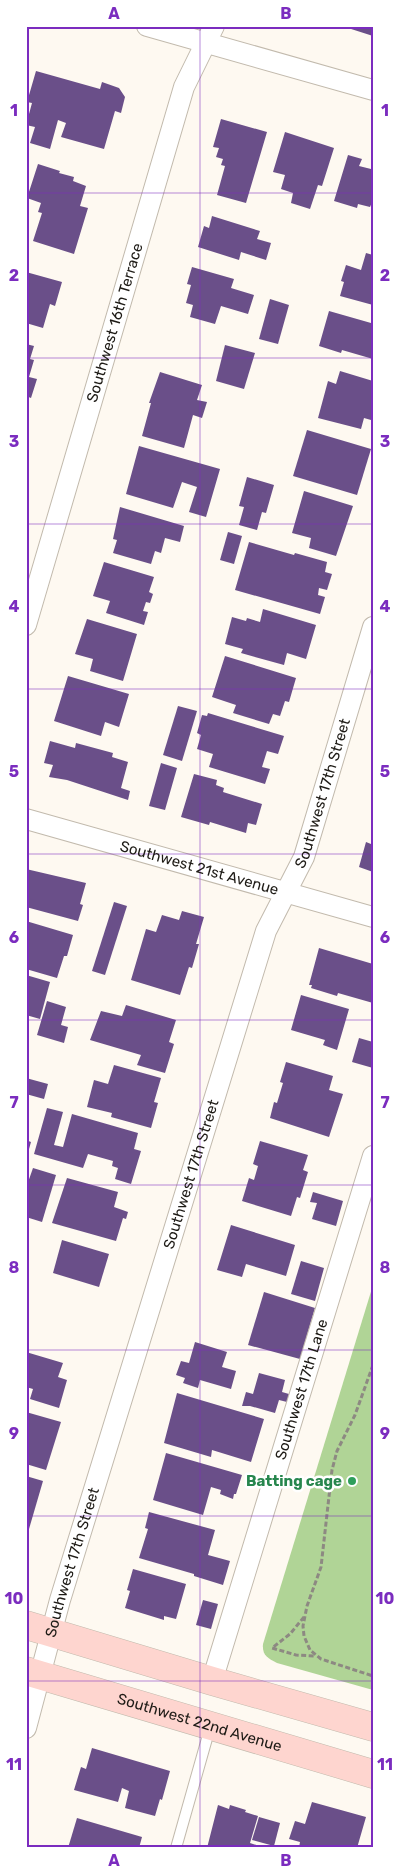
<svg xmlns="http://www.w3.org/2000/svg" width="399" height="1874" font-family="Rubik,sans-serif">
<rect width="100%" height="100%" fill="#fef9f1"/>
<path fill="#b0d496" d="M373 1285V1690L277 1663C267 1658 262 1655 263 1644Z"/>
<g fill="#6a4f89">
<path d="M348 26H373V36L348 28Z"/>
<path d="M36 71 100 89 102 82 119 88 125 97 121 113 115 111 104 149 61 137 66 123 58 120 50 149 30 143 35 127 26 125 32 103 27 102Z"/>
<path d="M221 119 267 132 246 203 217 195 225 166 221 165 223 159 216 157 219 148 213 147Z"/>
<path d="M285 132 334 148 322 186 318 185 310 209 291 203 293 193 281 189 285 175 273 172Z"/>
<path d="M348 155 362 159 359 166 371 169 373 168V200L370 207 358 204 357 208 334 201Z"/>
<path d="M38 164 60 171 59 173 74 177 73 181 86 186 80 206 88 208 74 254 33 241 42 213 38 212 41 203 27 198Z"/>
<path d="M212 216 260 231 257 239 271 243 266 260 241 252 239 260 198 247 204 226 209 228Z"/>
<path d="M366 253 373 255V305L340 296 344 282 341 281 346 265 361 270Z"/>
<path d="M192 267 234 279 231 288 254 295 248 314 221 306 215 324 190 317 193 305 186 303 191 285 187 284Z"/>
<path d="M26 272 62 282 55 306 50 304 43 328 26 323Z"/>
<path d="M270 299 289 305 278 344 259 339Z"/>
<path d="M329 311 371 323 373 318V359L342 350 341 353 319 346Z"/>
<path d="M26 344 34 346 30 359 34 360 29 377 37 379 31 398 26 396Z"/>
<path d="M225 345 255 353 244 389 216 381Z"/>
<path d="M340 371 373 381V412L371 420 364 418 361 429 318 418 328 381 336 384Z"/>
<path d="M160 372 202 385 197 400 207 402 202 418 193 415 184 448 142 436 151 403H149Z"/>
<path d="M307 430 371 449 357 495 293 476Z"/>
<path d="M139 446 220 469 206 517 189 512 197 487 182 482 173 508 126 494Z"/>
<path d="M247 477 274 485 266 513 262 512 257 530 239 525 244 507 239 506Z"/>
<path d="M304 491 353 506 336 556 309 548 311 538 292 533Z"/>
<path d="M120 507 184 526 180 542 165 538 161 553 155 551 151 564 113 553 117 540 113 539Z"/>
<path d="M228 532 242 536 234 564 220 560Z"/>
<path d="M249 542 294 555 295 553 327 562 325 572 332 574 327 590 319 588 318 595 325 597 320 614 235 590Z"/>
<path d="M104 562 154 577 149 592 153 594 150 603 146 602 143 611 148 612 144 625 106 613 110 601 93 596Z"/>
<path d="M263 609 316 625 306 659 287 653 284 665 241 653 243 649 225 644 232 617 246 621 247 618 260 622Z"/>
<path d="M87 619 137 634 123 681 90 671 93 659 75 654Z"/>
<path d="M225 656 296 678 289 702 285 701 280 716 273 714 269 724 233 713 236 705 212 697Z"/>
<path d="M68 676 129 694 119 727 105 722 101 736 54 721Z"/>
<path d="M178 706 197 711 182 761 163 755Z"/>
<path d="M208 713 284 736 278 754 267 751 262 767 270 769 265 784 209 767 213 754 197 749 201 735 197 733 202 715 207 716Z"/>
<path d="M50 741 75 748 76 743 113 753 112 757 128 762 121 788 130 791 128 800 67 780 49 777 53 765 44 763Z"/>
<path d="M161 763 177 768 165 810 149 806Z"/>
<path d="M194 774 217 780 216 785 224 788 223 792 262 804 256 825 248 823 246 833 210 822 209 825 181 817Z"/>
<path d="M373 840V872L359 867 366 842 371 844Z"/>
<path d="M26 869 86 883 80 904 83 905 78 921 26 907Z"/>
<path d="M114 902 127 906 105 975 92 971Z"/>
<path d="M182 911 204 917 196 944H199L192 968 189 967 180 995 131 980 146 929 156 932 162 915 179 920Z"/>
<path d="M26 921 73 935 67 956H64L57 978 26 969Z"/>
<path d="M319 948 373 964V1003L338 993 337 996 311 988 312 985H309Z"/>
<path d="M26 975 50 982 40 1019 26 1015Z"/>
<path d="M301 995 349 1009 337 1050 323 1045 325 1040 291 1030Z"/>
<path d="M47 1001 66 1007 61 1025 68 1027 64 1043 37 1035Z"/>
<path d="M126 1005 176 1020 169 1042 174 1044 165 1073 137 1065 141 1055 90 1040 101 1011 122 1016Z"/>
<path d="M359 1038 373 1042V1068L352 1062Z"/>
<path d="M286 1062 333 1076 329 1090 343 1094 329 1137 270 1118 274 1102 277 1103 283 1083 280 1082Z"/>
<path d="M114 1065 161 1078 154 1102 158 1103 151 1128 111 1117 112 1113 87 1107 94 1080 108 1084Z"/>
<path d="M26 1078 48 1084 44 1099 26 1094Z"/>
<path d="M47 1108 63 1112 54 1145 63 1147 72 1114 138 1133 134 1149 141 1151 131 1184 115 1179 118 1168 112 1166 113 1161 88 1154 83 1168 34 1154Z"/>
<path d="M26 1140 31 1142 27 1156H26Z"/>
<path d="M260 1141 308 1155 303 1170 308 1172 300 1198 297 1197 291 1216 242 1201 249 1178 254 1180 258 1166 253 1164Z"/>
<path d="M33 1168 56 1175 42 1222 26 1217V1188Z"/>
<path d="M67 1178 118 1192 114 1207 128 1212 126 1219 123 1218 116 1241 52 1223Z"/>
<path d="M313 1192 343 1201 336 1226 312 1219 317 1203 310 1202Z"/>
<path d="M231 1225 295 1245 286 1276 246 1264 242 1277 217 1270Z"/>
<path d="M62 1240 109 1254 99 1287 53 1273Z"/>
<path d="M301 1261 324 1268 315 1301 291 1294Z"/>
<path d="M264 1292 315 1308 300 1359 248 1345Z"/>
<path d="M195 1342 227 1352 222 1367 236 1371 231 1389 200 1380 198 1388 183 1383 185 1378 176 1375 181 1361 189 1363Z"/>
<path d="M26 1352 63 1363 58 1377 67 1380 59 1408 30 1399 33 1389 26 1387Z"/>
<path d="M259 1373 285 1380 282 1392 289 1394 287 1402 279 1400 275 1413 250 1406H242L246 1392 253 1394Z"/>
<path d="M177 1393 264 1419 251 1462 212 1450 211 1457 164 1443Z"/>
<path d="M26 1412 61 1422 46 1470 26 1464Z"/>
<path d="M166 1453 242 1475 236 1494H234L233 1499 220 1494 221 1490 211 1487 203 1515 153 1500Z"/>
<path d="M26 1476 43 1481 29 1529H26Z"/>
<path d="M149 1512 215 1530 208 1555 230 1561 223 1585 194 1576V1574L139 1558 148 1529 145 1528Z"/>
<path d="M133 1569 186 1584 176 1619 164 1616V1620L125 1608 130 1591 127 1590Z"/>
<path d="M203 1600 218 1604 211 1629 196 1625Z"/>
<path d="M92 1748 170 1771 162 1800 160 1799 155 1816 125 1808 129 1791 122 1788 118 1802 74 1790 81 1767 86 1769Z"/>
<path d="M312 1802 366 1817 357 1848H299L300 1842 289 1839 295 1821 305 1824Z"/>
<path d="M218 1805 229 1809 230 1805 246 1810 245 1812 258 1816 250 1843 266 1848H207Z"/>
<path d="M259 1817 280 1823 274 1846 252 1840Z"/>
<path d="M77 1818 142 1837 139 1848H68Z"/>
</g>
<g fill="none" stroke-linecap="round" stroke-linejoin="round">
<defs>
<path id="lane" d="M176 1848 210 1728"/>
<g id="street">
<path d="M147 26 373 90"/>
<path id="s1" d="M26 625 184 87 214 26"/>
<path id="s2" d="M26 819 373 917"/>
<path id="s3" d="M212 1681 373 1156"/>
<path id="s4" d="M26 1728 60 1600 266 931 304 857 373 627"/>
</g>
<g id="secondary">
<path d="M26 1625 212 1681 373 1727"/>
<path id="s5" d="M26 1671 373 1774"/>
</g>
</defs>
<use href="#lane" stroke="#c2baad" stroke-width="12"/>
<use href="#street" stroke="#c2baad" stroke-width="22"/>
<use href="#secondary" stroke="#c2baad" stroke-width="29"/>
<g stroke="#8d8982" stroke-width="3" stroke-dasharray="5 2.5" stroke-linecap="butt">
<path d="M373 1365 355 1415 337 1451 332 1470 321 1567 307 1606 303 1626 304 1636 310 1650 321 1659 373 1676"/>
<path d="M304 1617 290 1634 272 1648 296 1655 316 1656"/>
</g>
<use href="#lane" stroke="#fff" stroke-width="10"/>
<use href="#street" stroke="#fff" stroke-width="20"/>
<use href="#secondary" stroke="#fed5cf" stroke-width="28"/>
</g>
<path fill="none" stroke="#7b2cbf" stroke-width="1" stroke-opacity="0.55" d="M200 26V1848M26 193H373M26 358H373M26 524H373M26 689H373M26 854H373M26 1020H373M26 1185H373M26 1350H373M26 1516H373M26 1681H373"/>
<circle fill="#2e9e5b" stroke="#fff" stroke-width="2" cx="352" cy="1481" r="5"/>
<g text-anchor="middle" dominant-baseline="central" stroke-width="5" stroke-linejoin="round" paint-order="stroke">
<g font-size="15" fill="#1e1b16" stroke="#fff">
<text stroke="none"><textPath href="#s1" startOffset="315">Southwest 16th Terrace</textPath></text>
<text stroke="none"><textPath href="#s4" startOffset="982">Southwest 17th Street</textPath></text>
<text stroke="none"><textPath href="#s2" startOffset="180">Southwest 21st Avenue</textPath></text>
<text stroke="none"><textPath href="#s4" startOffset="578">Southwest 17th Street</textPath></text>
<text stroke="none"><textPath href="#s3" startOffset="305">Southwest 17th Lane</textPath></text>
<text stroke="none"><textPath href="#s4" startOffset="172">Southwest 17th Street</textPath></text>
<text stroke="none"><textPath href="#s5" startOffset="181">Southwest 22nd Avenue</textPath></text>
</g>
<g font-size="15" font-weight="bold" fill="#27864d" stroke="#fff" text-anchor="end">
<text x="342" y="1481">Batting cage</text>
</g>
</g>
<rect width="399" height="1874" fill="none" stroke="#ffffff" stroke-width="55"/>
<rect x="28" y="28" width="344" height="1818" fill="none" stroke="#7b2cbf" stroke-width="2"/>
<g font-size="16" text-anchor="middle" font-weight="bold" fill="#7b2cbf">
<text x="114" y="19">A</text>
<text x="286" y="19">B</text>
<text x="14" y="116">1</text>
<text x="385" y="116">1</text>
<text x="14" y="281">2</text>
<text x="385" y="281">2</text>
<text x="14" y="447">3</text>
<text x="385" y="447">3</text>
<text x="14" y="612">4</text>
<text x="385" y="612">4</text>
<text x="14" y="777">5</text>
<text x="385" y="777">5</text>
<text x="14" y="943">6</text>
<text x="385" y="943">6</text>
<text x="14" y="1108">7</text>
<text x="385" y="1108">7</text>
<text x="14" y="1273">8</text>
<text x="385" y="1273">8</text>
<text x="14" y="1439">9</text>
<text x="385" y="1439">9</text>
<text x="14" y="1604">10</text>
<text x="385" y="1604">10</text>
<text x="14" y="1770">11</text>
<text x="385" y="1770">11</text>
<text x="114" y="1866">A</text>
<text x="286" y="1866">B</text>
</g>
</svg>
